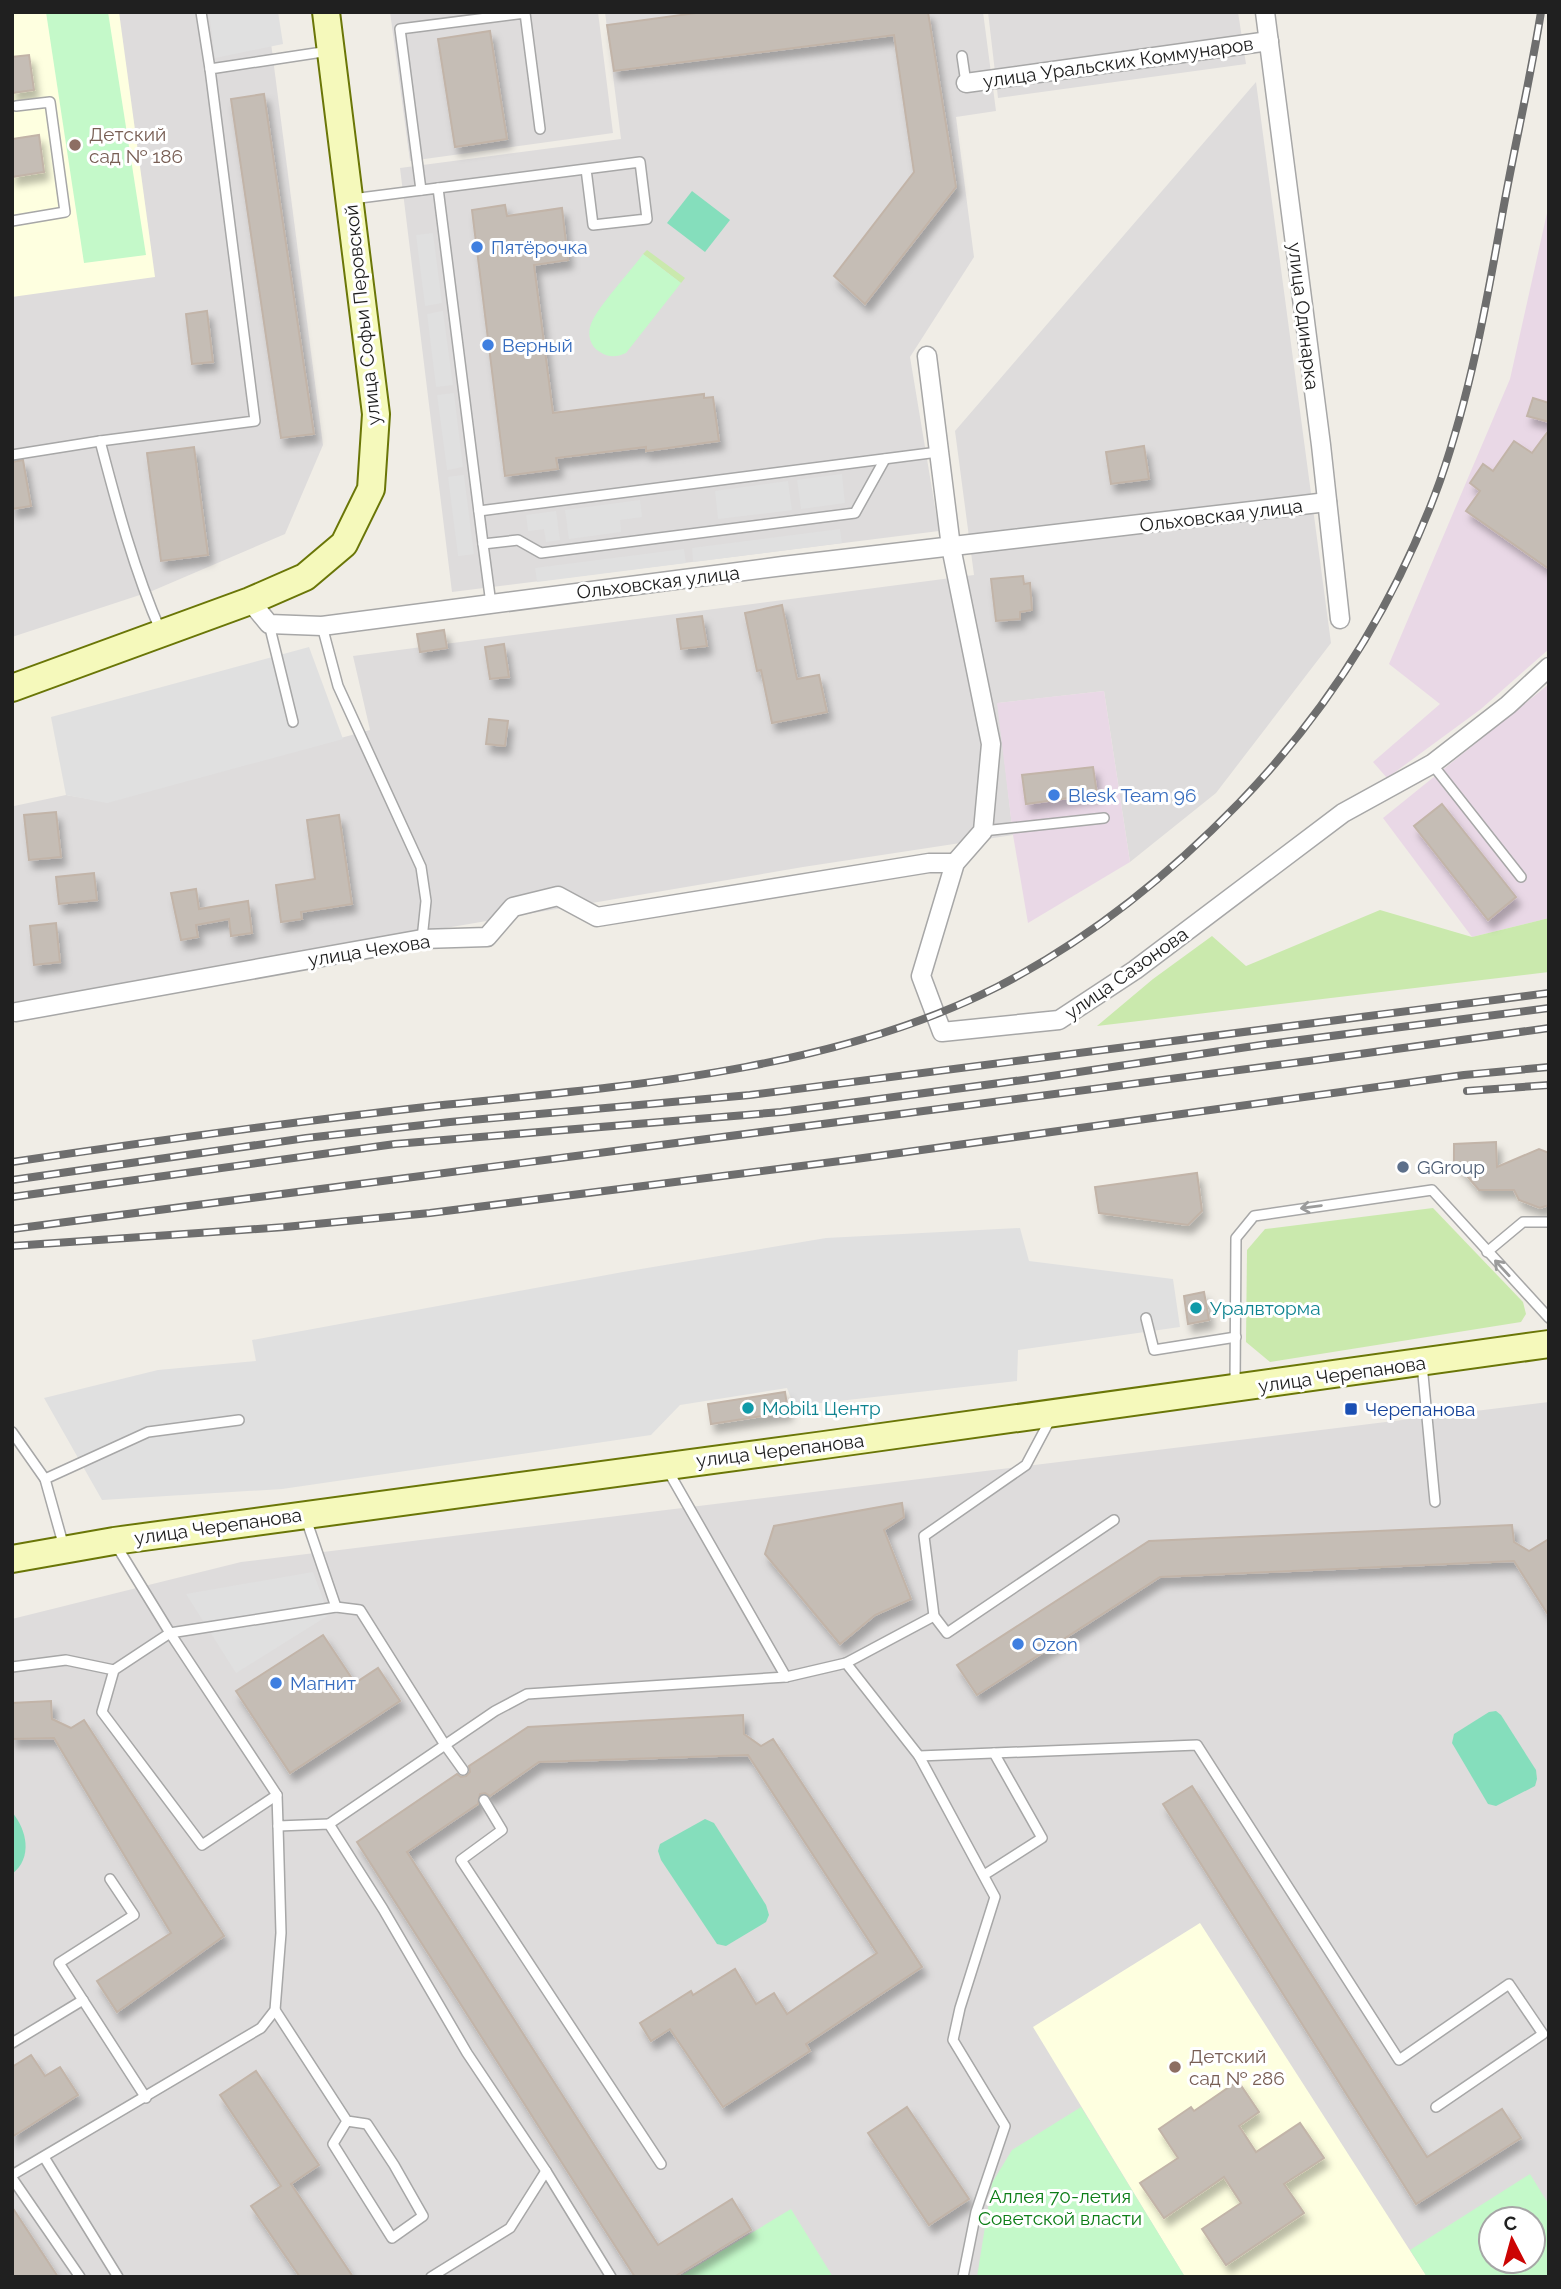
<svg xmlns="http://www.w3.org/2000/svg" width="1561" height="2289" font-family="Raleway,sans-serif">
<defs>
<filter id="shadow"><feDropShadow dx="4.5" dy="8" stdDeviation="3.5" flood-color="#0004"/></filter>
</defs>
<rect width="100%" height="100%" fill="#f0ede6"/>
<g fill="#dedcdc" fill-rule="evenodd">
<path d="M12 12H267L323 445 285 534 152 591 12 637Z"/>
<path d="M390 12H598L613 133 410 161Z"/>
<path d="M605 12H983L996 111 956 117 974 257 910 357 939 531 452 592 400 168 621 139Z"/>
<path d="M988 12H1238L1246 64 998 98Z"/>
<path d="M1256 82 1331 643 1216 793 1130 862 1104 691 998 703 1013 835 803 867 12 1002 14 806 66 795 107 802 370 730 353 656 974 575 955 431Z"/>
<path d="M1549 1402V2277H12V1619L241 1562ZM1491 2219H1533V2261H1491Z"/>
</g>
<g fill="#e9d8e6">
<path d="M1549 204V649L1481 709 1387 778 1373 762 1440 704 1389 664 1510 379Z"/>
<path d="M1549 684V918L1472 937 1383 818Z"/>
<path d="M1104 691 1130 862 1028 923 1013 835 997 703Z"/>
</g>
<g fill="#feffe0">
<path d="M12 12H119L155 277 12 297Z"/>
<path d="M1200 1923 1427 2277H1185L1033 2027Z"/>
</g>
<g fill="#cae9ad">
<path d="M647 250 685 278 681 283 643 254Z"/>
<path d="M1380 910 1472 937 1549 918V972L1097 1026 1153 979 1212 936 1246 966Z"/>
<path d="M1433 1208 1523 1302 1526 1314 1521 1322 1270 1362 1246 1342 1247 1250 1265 1229Z"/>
</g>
<g fill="#c4f9c9" fill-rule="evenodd">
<path d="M46 12H108L146 255 84 263Z"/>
<path d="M643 254 681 283 626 353C617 357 609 358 600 352 590 347 587 334 591 324 598 306 631 271 643 254Z"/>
<path d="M1081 2107 1185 2277H977L992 2183 1012 2150Z"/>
<path d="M1530 2174 1549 2205V2277H1427L1410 2250ZM1533 2219V2261H1491V2219Z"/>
<path d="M791 2209 833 2277H679Z"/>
</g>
<g fill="#85debc">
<path d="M692 191 730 220 705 252 667 223Z"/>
<path d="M1489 1712 1496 1711 1501 1715 1536 1770 1537 1779 1535 1786 1496 1806 1488 1804 1452 1743 1454 1734Z"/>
<path d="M12 1812C27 1830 33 1858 12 1874Z"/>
<path d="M705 1819 714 1823 766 1905 769 1915 766 1922 726 1946 717 1944 661 1860 658 1851 660 1844Z"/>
</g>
<g fill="#e0e0e0">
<path d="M209 12H278L283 44 215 58Z"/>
<path d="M433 233 442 303 425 306 416 235Z"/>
<path d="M443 311 453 385 436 387 427 314Z"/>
<path d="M454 393 463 467 447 470 437 395Z"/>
<path d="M842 474 845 503 801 509 797 480Z"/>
<path d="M464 475 474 554 458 556 448 477Z"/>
<path d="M788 481 792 510 718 519 715 491Z"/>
<path d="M640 500 642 517 620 520 621 532 569 539 565 510Z"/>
<path d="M556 511 560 540 546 542 544 529 528 531 526 515Z"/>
<path d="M840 529 842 543 693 562 692 548Z"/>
<path d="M684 549 686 563 537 582 535 568Z"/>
<path d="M309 647 343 739 107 803 66 795 51 717Z"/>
<path d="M1020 1228 1029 1261 1173 1279 1180 1327 1018 1350 1017 1381 794 1406 787 1388 680 1405 651 1435 282 1489 102 1500 44 1398 158 1370 256 1361 252 1340 623 1272 826 1238Z"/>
<path d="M313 1572 329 1615 236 1673 186 1594Z"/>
</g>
<g fill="#c5bdb5" stroke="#c2b4a8" stroke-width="2" filter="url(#shadow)">
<path d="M703 12H928L956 187 865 304 834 276 914 172 894 35 614 71 607 25Z"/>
<path d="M490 31 507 139 455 147 438 39Z"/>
<path d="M29 55 34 90 12 93V57Z"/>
<path d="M264 94 314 434 281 438 231 99Z"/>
<path d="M39 135 44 172 12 177V139Z"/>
<path d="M505 205 507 216 562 208 568 260 534 265 553 413 704 394V398L713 397 719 441 646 451V447L556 458 558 469 505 476 472 210Z"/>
<path d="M207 311 213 362 192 364 186 314Z"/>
<path d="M1533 398 1549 403V422L1527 416Z"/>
<path d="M1549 430V569L1466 511 1480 491 1470 483 1483 464 1493 471 1514 441 1532 453Z"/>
<path d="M1144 446 1149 479 1111 484 1106 452Z"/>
<path d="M194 447 208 555 161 561 147 453Z"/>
<path d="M23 460 31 506 12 509V462Z"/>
<path d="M1023 576 1024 584 1030 583 1032 610 1020 612V619L996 621 991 579Z"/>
<path d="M782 605 797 679 819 675 827 712 772 723 761 670 757 671 745 613Z"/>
<path d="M702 616 707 646 681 649 677 619Z"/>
<path d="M444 630 447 648 420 652 417 634Z"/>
<path d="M504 644 509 677 490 679 485 647Z"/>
<path d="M489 719 508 721 505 746 486 744Z"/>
<path d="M1093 767 1097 794 1026 804 1022 775Z"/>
<path d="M1442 804 1516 897 1488 920 1414 826Z"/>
<path d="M56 812 61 857 29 860 24 815Z"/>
<path d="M339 815 352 904 301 912 302 919 281 922 276 885 315 879 307 820Z"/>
<path d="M94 873 97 900 59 904 56 877Z"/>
<path d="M196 889 199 909 248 901 252 933 231 936 229 919 196 925 198 937 181 940 171 893Z"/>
<path d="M56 923 60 962 34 965 30 926Z"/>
<path d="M1496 1142 1497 1167 1539 1149 1549 1153V1205L1540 1208 1519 1200 1514 1190H1479L1454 1161V1144Z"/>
<path d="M1197 1173 1202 1211 1188 1225 1099 1213 1095 1187Z"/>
<path d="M1204 1292 1209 1320 1188 1324 1184 1296Z"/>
<path d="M785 1392 788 1412 711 1424 708 1404Z"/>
<path d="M902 1503 904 1517 884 1530 911 1599 875 1615 840 1644 765 1554 774 1526Z"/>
<path d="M1512 1525 1514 1542 1529 1551 1549 1539V1616L1514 1561 1160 1577 977 1695 957 1665 1149 1541Z"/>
<path d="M323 1635 355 1683 378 1668 400 1701 290 1773 236 1691Z"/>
<path d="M51 1701 52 1719 71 1728 84 1720 224 1936 117 2012 97 1981 171 1933 54 1738 12 1739V1703Z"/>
<path d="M743 1715 744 1734 761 1746 773 1739 922 1967 806 2044 810 2051 723 2107 670 2029 651 2041 640 2023 691 1991 693 1995 735 1969 756 2004 774 1993 787 2014 877 1953 748 1755 539 1762 490 1796 485 1793 480 1794 478 1804 407 1852 658 2245 732 2199 751 2230 674 2277H635L357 1842 457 1774 461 1777 466 1776 470 1772 469 1766 528 1727Z"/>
<path d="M1192 1786 1427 2157 1502 2109 1521 2138 1416 2204 1163 1804Z"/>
<path d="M31 2055 45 2076 60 2067 78 2095 12 2137V2067Z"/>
<path d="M256 2071 319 2165 291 2184 353 2277H300L251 2206 281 2186 220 2095Z"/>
<path d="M1238 2081 1259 2112 1239 2126 1256 2152 1300 2123 1324 2158 1284 2184 1304 2213 1226 2265 1202 2229 1241 2203 1224 2177 1164 2218 1140 2183 1178 2158 1159 2129 1191 2107 1194 2111Z"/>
<path d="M907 2107 969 2199 929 2225 868 2133Z"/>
<path d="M12 2207 58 2277H12Z"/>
</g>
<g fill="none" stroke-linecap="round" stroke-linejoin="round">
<defs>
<g id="lane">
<path d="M201 12 210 69"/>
<path d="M962 56 966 83"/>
<path d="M438 188 640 162 647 219 593 225 586 169"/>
<path d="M421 190 400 29 525 13 540 129"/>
<path d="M352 199 438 188 483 544 518 540 541 553 855 513 885 459"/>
<path d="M12 221 65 212 50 102 16 106"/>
<path d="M100 441 255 421 210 69 329 51"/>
<path d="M12 455 100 441C117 506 134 570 161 632"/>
<path d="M479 511 938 452"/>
<path d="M483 544 491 604"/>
<path d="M269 624 293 722"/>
<path d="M322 626 338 686 421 867 426 901 422 939"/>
<path d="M1432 764 1521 877"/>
<path d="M983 831 1104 818"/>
<path d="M1487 1252 1523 1222H1549"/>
<path d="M1146 1318 1154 1350 1236 1337"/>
<path d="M1422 1364 1435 1502"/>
<path d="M1235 1386 1236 1238 1254 1216 1432 1190 1549 1318"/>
<path d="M1051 1418 1026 1465 924 1536 934 1616 947 1633 1114 1520"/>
<path d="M12 1432 45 1479 64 1547"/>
<path d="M667 1469 786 1677"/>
<path d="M45 1479 148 1432 239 1420"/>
<path d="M116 1545 170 1633 277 1795 278 1826 329 1824 383 1909 467 2053 546 2171 611 2277"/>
<path d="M846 1663 919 1756 1197 1745 1399 2060 1509 1984 1543 2034 1436 2107"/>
<path d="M12 1667 66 1660 114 1670"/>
<path d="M919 1756 995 1897 960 2008 953 2040 1005 2126 976 2212 963 2277"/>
<path d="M463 1770 445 1745 495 1711 527 1694 786 1677 846 1663 934 1616"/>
<path d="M277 1795 202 1845 102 1712 114 1670 170 1633 336 1607 305 1516"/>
<path d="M484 1800 502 1830 461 1860 661 2164"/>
<path d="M329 1824 445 1745 360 1610 336 1607"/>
<path d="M984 1875 1042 1838 994 1753"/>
<path d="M110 1879 134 1915 59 1963 146 2098"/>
<path d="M275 2010 347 2121 367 2124 394 2165 423 2216 392 2238 333 2144 347 2121"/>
<path d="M12 2043 83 2000"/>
<path d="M44 2157 118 2277"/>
<path d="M12 2175 261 2028 275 2010 281 1933 278 1826"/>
<path d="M12 2178 80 2277"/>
<path d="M431 2277 510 2228 546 2171"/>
</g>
<g id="street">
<path d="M1265 12 1321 445 1340 619"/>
<path d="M966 83 1269 41"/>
<path d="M927 356 951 547 991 744 983 831 955 863 921 976 942 1032 1059 1020 1135 970 1343 813 1432 764 1508 705 1549 667"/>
<path d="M250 601 269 624 322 626 783 566 1327 502"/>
<path d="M16 1012 422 939 487 937 513 907 558 896 597 917 929 863H955"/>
</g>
<g id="secondary">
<path d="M12 688 250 601 305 577 344 544 371 489 376 414 326 12"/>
<path d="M12 1559 114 1541 824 1445 1549 1344"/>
</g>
</defs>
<use href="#lane" stroke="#a7a7a7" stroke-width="12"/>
<use href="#street" stroke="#a7a7a7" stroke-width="21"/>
<use href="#secondary" stroke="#6a7607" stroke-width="30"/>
<use href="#lane" stroke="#fff" stroke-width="9"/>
<use href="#street" stroke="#fff" stroke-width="18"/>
<use href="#secondary" stroke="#f5f9bb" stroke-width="26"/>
<defs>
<g id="rail">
<path d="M1467 1091 1549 1085"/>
<path d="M12 1162C153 1141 293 1122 434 1106 618 1087 830 1072 997 987 1089 940 1168 876 1239 803 1329 710 1396 603 1440 481 1470 395 1486 306 1502 216 1514 148 1530 81 1541 12"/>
<path d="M12 1180 306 1138 450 1122 750 1095 1549 993"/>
<path d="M12 1197 395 1144 781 1112 1038 1078 1261 1045 1549 1008"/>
<path d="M12 1229 1309 1061 1549 1028"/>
<path d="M12 1246 285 1227 430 1213 856 1159 1464 1075 1549 1067"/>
</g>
</defs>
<use href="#rail" stroke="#6e6e6e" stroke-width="8"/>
<use href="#rail" stroke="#fff" stroke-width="5" stroke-dasharray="16" stroke-linecap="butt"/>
</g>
<defs><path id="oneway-shaft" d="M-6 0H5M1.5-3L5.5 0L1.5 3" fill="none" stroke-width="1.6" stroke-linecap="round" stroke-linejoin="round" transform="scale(1.75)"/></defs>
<g stroke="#9b9b9b">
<use href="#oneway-shaft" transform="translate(1311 1207) rotate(172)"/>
<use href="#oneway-shaft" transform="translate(1502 1268) rotate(-133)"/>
</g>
<g fill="#8d6e63" stroke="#fff" stroke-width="2.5">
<circle cx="75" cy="145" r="7"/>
<circle cx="1175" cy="2067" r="7"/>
</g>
<g fill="#3f7fe0" stroke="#fff" stroke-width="2.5">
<circle cx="477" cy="247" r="7"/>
<circle cx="488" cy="345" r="7"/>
<circle cx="1054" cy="795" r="7"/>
<circle cx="1018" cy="1644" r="7"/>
<circle cx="276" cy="1683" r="7"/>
</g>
<circle fill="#5c6f8a" stroke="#fff" stroke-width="2.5" cx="1403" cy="1167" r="7"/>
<g fill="#0f9aa8" stroke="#fff" stroke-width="2.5">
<circle cx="1196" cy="1308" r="7"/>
<circle cx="748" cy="1408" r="7"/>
</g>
<rect fill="#1a4fb4" stroke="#fff" stroke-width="2.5" x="1344" y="1402" width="14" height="14" rx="3.5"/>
<g text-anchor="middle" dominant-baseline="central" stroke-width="6" stroke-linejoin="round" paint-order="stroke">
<g font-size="19" fill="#202020" stroke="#fff">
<text transform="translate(1118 62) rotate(-8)">улица Уральских Коммунаров</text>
<text transform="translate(362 315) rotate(-96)">улица Софьи Перовской</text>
<text transform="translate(1304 316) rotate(83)">улица Одинарка</text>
<text transform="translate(1221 515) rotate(-7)">Ольховская улица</text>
<text transform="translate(658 582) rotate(-7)">Ольховская улица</text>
<text transform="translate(369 950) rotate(-9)">улица Чехова</text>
<text transform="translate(1126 973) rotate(-35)">улица Сазонова</text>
<text transform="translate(1342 1374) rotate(-8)">улица Черепанова</text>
<text transform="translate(780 1450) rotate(-7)">улица Черепанова</text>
<text transform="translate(218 1526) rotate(-8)">улица Черепанова</text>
</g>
<g font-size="19" fill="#785e54" stroke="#fff" text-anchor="start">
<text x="89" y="134">Детский<tspan x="89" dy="22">сад № 186</tspan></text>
<text x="1189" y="2056">Детский<tspan x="1189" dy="22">сад № 286</tspan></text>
</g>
<g font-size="19" fill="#366cbe" stroke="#fff" text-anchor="start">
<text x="491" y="247">Пятёрочка</text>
<text x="502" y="345">Верный</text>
<text x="1068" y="795">Blesk Team 96</text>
<text x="1032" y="1644">Ozon</text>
<text x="290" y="1683">Магнит</text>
</g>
<g font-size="19" fill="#4e5e75" stroke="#fff" text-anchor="start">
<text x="1417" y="1167">GGroup</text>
</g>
<g font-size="19" fill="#0d838f" stroke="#fff" text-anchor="start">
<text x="1210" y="1308">Уралвторма</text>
<text x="762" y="1408">Mobil1 Центр</text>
</g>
<g font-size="19" fill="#164399" stroke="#fff" text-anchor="start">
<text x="1365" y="1409">Черепанова</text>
</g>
<g font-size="19" fill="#0d7e17" stroke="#fff">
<text x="1060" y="2196">Аллея 70-летия<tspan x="1060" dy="22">Советской власти</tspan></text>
</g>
</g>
<rect width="1561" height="2289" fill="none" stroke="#202020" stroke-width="28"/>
<g transform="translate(1512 2240) rotate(354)"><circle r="33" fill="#ffffff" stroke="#a6a6a6" stroke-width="2"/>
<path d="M0-5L12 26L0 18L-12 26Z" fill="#cc0403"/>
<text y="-10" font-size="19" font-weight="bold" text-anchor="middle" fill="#202020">С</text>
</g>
</svg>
